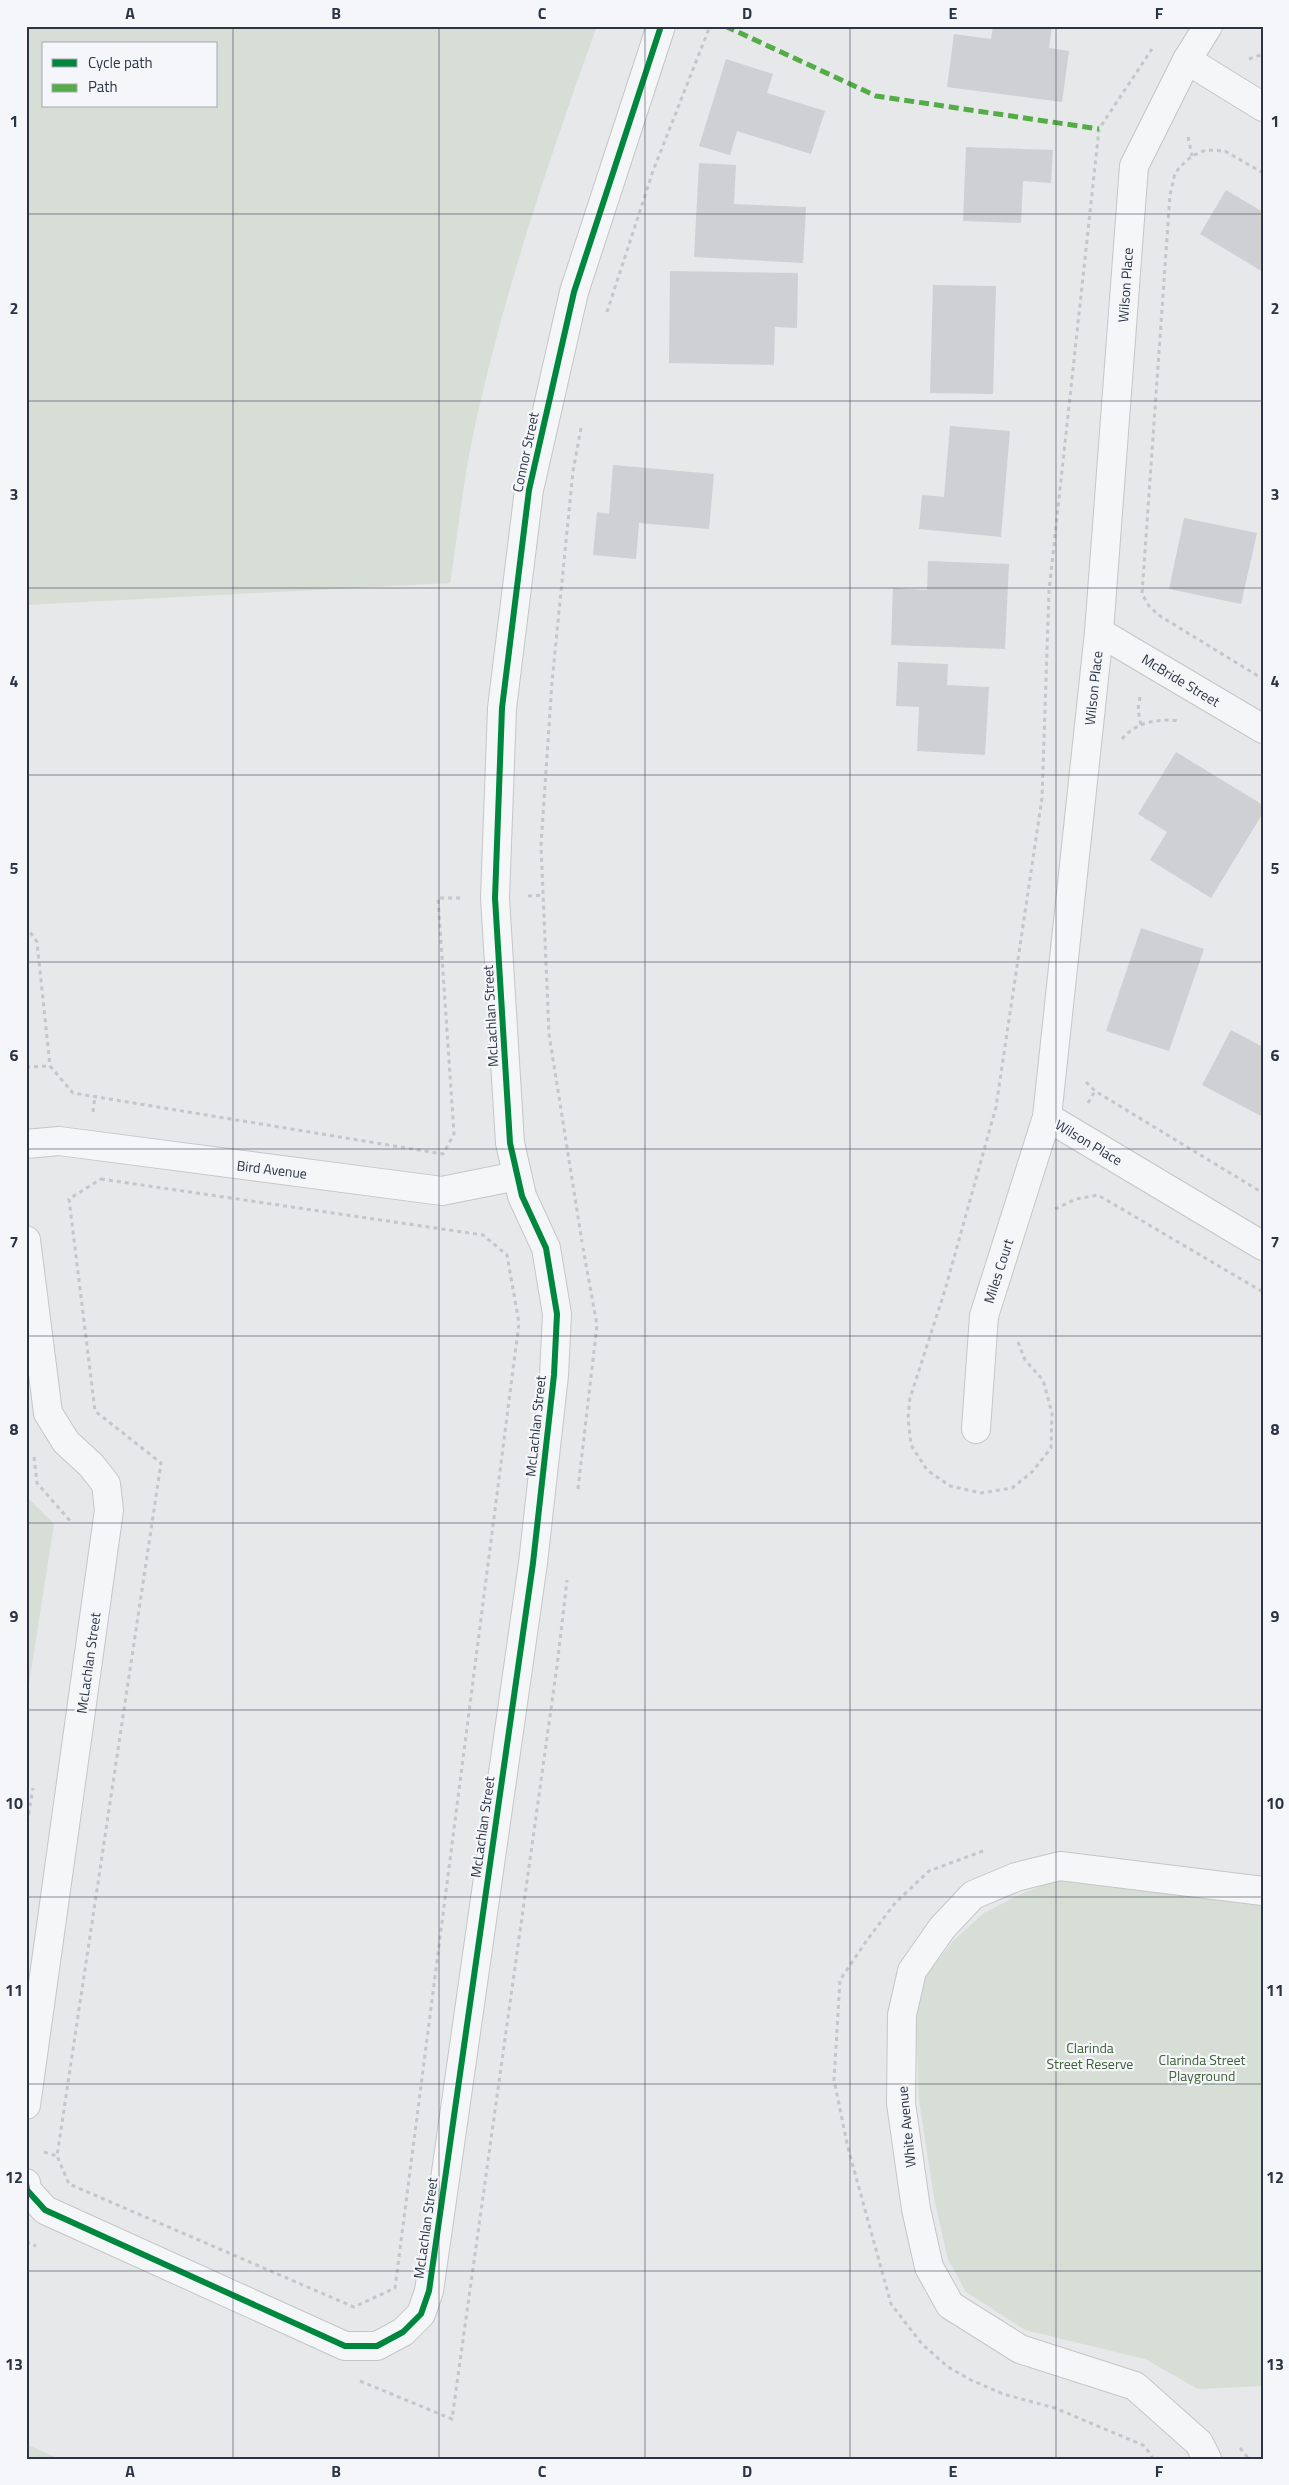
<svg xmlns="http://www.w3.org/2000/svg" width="1289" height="2485" font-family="'Titillium Web',sans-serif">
<rect width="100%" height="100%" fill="#e6e8ea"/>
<g fill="#d6ded6" fill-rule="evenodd">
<path d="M26 26H597C549 159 504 292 474 430 463 481 458 533 450 583L26 605ZM44 44H216V106H44Z"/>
<path d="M26 1496 54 1524 26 1703Z"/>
<path d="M1062 1878 1263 1902V2386L1198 2389 1145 2359 1025 2330 966 2292 948 2259 935 2203 919 2101 916 2022 922 1981 953 1941 984 1913 1021 1894Z"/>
<path d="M26 2444 59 2459H26Z"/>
</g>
<g fill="#ced0d3">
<path d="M993 26H1052L1049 48 1069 51 1062 102 947 87 954 34 991 39Z"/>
<path d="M726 59 773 74 767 93 825 111 811 154 737 131 730 155 699 146Z"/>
<path d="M966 147 1053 150 1051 183 1023 181 1021 223 963 221Z"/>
<path d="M699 163 736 165 734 204 806 207 803 263 694 257Z"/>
<path d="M1226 190 1263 212V272L1200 234Z"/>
<path d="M670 271 798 273 797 328 775 327 774 365 669 363Z"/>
<path d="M933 285 996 286 993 394 930 393Z"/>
<path d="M950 426 1010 431 1001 537 919 529 922 495 944 497Z"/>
<path d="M613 465 714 474 709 529 639 523 636 559 593 555 597 512 609 514Z"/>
<path d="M1184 518 1257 533 1241 604 1169 589Z"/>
<path d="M928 561 1009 564 1005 649 891 645 893 588 927 590Z"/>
<path d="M898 662 948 664 947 685 989 687 985 755 917 751 919 707 896 706Z"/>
<path d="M1176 752 1263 805V813L1211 898 1150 860 1167 832 1138 814Z"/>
<path d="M1141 928 1204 949 1169 1051 1106 1031Z"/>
<path d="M1231 1030 1263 1047V1117L1202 1085Z"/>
</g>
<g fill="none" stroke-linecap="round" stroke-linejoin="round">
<defs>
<g id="minor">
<path d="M1187 60 1263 107"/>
<path d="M1099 632 1263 729"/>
<path d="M1047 1117 1263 1246"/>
<path d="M26 1144 59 1141 442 1191 517 1176"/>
<path d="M26 1240 48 1413 66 1442 91 1465 106 1484 109 1510 26 2105"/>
<path d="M976 1429 984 1316 1047 1117 1099 632 1134 166 1187 60 1208 26"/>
<path d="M26 2183 27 2190 45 2210 345 2346H377L403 2332 421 2314 429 2291 533 1563 554 1375 557 1314 546 1248 522 1196 510 1143 495 898 502 708 529 490 574 292 661 26"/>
<path d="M1207 2459 1199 2443 1135 2386 1020 2349 950 2305 929 2267 916 2209 901 2103 902 2015 912 1971 942 1928 973 1895 1016 1877 1060 1866 1263 1891"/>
</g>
</defs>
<use href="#minor" stroke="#c4c6c8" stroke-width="30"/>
<g stroke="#c5c6ca" stroke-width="3" stroke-dasharray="4 4" stroke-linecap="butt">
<path d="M1263 27V46"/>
<path d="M1249 59 1263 54"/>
<path d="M1188 137 1192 156"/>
<path d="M1263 173 1225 151 1206 150 1192 156 1183 164 1175 173 1170 195 1142 594 1149 606 1160 616 1263 679"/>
<path d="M607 312 653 171 710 26"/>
<path d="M581 428 573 471 552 682 541 845 549 1034 582 1242"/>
<path d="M1140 697 1138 710 1141 725"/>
<path d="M1122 739C1135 722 1160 718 1180 721"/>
<path d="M528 896 542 895"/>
<path d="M26 926 37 942 50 1066 73 1093 443 1154 454 1134 438 898H461"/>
<path d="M26 1067 50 1066"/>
<path d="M1086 1082 1095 1091 1263 1193"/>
<path d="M1088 1103 1095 1091"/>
<path d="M93 1112 95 1096"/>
<path d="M101 1179 483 1235 507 1255 519 1323 395 2288 354 2307 69 2184 57 2156 161 1463 95 1411 69 1199Z"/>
<path d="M1055 1209 1076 1199 1098 1195 1263 1292"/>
<path d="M1018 1342 1025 1360 1043 1380 1052 1413 1051 1448 1032 1472 1012 1488 981 1493 950 1486 927 1470 911 1445 908 1418 910 1398 945 1290 996 1107 1042 798 1049 591 1099 129 1152 49"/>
<path d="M34 1457 37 1483 72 1523"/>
<path d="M578 1489 597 1325 583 1248"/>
<path d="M26 1830 33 1788"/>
<path d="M983 1851 929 1871 896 1902 867 1940 840 1980 834 2080 848 2148 891 2304 922 2344 948 2367 971 2380 1003 2394 1055 2408 1145 2446 1153 2459"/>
<path d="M44 2152 57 2156"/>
<path d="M26 2242 36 2246"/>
<path d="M360 2381 452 2419 557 1666 567 1580"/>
<path d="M1240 2448 1249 2459"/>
</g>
<use href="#minor" stroke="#f5f6f7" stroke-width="28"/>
<path stroke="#54ac47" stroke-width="5" stroke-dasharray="10 5" stroke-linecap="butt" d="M725 26 876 96 1099 129"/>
<defs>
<path id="cycleway" d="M26 2183 27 2190 45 2210 345 2346H377L403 2332 421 2314 429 2291 533 1563 554 1375 557 1314 546 1248 522 1196 510 1143 495 898 502 708 529 490 574 292 661 26"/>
</defs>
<use href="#cycleway" stroke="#f4f6f9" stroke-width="9"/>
<use href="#cycleway" stroke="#00873e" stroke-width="6"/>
</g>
<path fill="none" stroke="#2b3445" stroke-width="1" stroke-opacity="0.55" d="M233 26V2459M439 26V2459M645 26V2459M850 26V2459M1056 26V2459M26 214H1263M26 401H1263M26 588H1263M26 775H1263M26 962H1263M26 1149H1263M26 1336H1263M26 1523H1263M26 1710H1263M26 1897H1263M26 2084H1263M26 2271H1263"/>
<g text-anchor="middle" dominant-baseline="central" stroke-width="4.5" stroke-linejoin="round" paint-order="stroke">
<g font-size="14" fill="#2b3445" stroke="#f4f6f9">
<text transform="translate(1125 285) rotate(-86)">Wilson Place</text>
<text transform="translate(525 452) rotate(-78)">Connor Street</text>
<text transform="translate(1181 680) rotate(31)">McBride Street</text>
<text transform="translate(1093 688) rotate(-84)">Wilson Place</text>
<text transform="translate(490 1016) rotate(-93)">McLachlan Street</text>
<text transform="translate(1089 1142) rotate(31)">Wilson Place</text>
<text transform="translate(272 1169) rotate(7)">Bird Avenue</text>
<text transform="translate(998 1271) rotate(-72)">Miles Court</text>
<text transform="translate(535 1426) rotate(-84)">McLachlan Street</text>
<text transform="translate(88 1663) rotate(-82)">McLachlan Street</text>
<text transform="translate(482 1827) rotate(-82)">McLachlan Street</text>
<text transform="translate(906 2127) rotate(-96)">White Avenue</text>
<text transform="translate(425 2228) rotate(-82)">McLachlan Street</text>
</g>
<g font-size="14" fill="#3f6138" stroke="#f4f6f9">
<text x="1090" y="2047">Clarinda<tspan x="1090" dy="16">Street Reserve</tspan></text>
<text x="1202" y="2059">Clarinda Street<tspan x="1202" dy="16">Playground</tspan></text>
</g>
</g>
<rect width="1289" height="2485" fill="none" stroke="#f4f6f9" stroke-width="55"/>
<rect x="42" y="42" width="175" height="65" fill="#f4f6f9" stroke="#a4a8b1"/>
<rect x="52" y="59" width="25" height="8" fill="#00873e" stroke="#a4a8b1"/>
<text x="88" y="68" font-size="15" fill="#2b3445">Cycle path</text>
<rect x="52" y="84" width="25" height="8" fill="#54ac47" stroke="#a4a8b1"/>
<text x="88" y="92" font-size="15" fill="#2b3445">Path</text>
<rect x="28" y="28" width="1234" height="2430" fill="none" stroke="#2b3445" stroke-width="2"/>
<g font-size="16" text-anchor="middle" font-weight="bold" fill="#2b3445">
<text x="130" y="19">A</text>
<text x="336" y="19">B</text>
<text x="542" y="19">C</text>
<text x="747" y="19">D</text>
<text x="953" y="19">E</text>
<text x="1159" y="19">F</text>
<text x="14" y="127">1</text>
<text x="1275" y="127">1</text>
<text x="14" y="314">2</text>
<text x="1275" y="314">2</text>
<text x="14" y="500">3</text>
<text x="1275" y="500">3</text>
<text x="14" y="687">4</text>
<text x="1275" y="687">4</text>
<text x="14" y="874">5</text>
<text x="1275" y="874">5</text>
<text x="14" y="1061">6</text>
<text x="1275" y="1061">6</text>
<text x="14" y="1248">7</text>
<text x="1275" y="1248">7</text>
<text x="14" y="1435">8</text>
<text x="1275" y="1435">8</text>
<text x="14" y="1622">9</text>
<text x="1275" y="1622">9</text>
<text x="14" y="1809">10</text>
<text x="1275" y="1809">10</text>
<text x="14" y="1996">11</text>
<text x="1275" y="1996">11</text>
<text x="14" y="2183">12</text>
<text x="1275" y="2183">12</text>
<text x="14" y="2370">13</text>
<text x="1275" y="2370">13</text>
<text x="130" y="2477">A</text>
<text x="336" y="2477">B</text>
<text x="542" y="2477">C</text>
<text x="747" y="2477">D</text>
<text x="953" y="2477">E</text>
<text x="1159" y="2477">F</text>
</g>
</svg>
